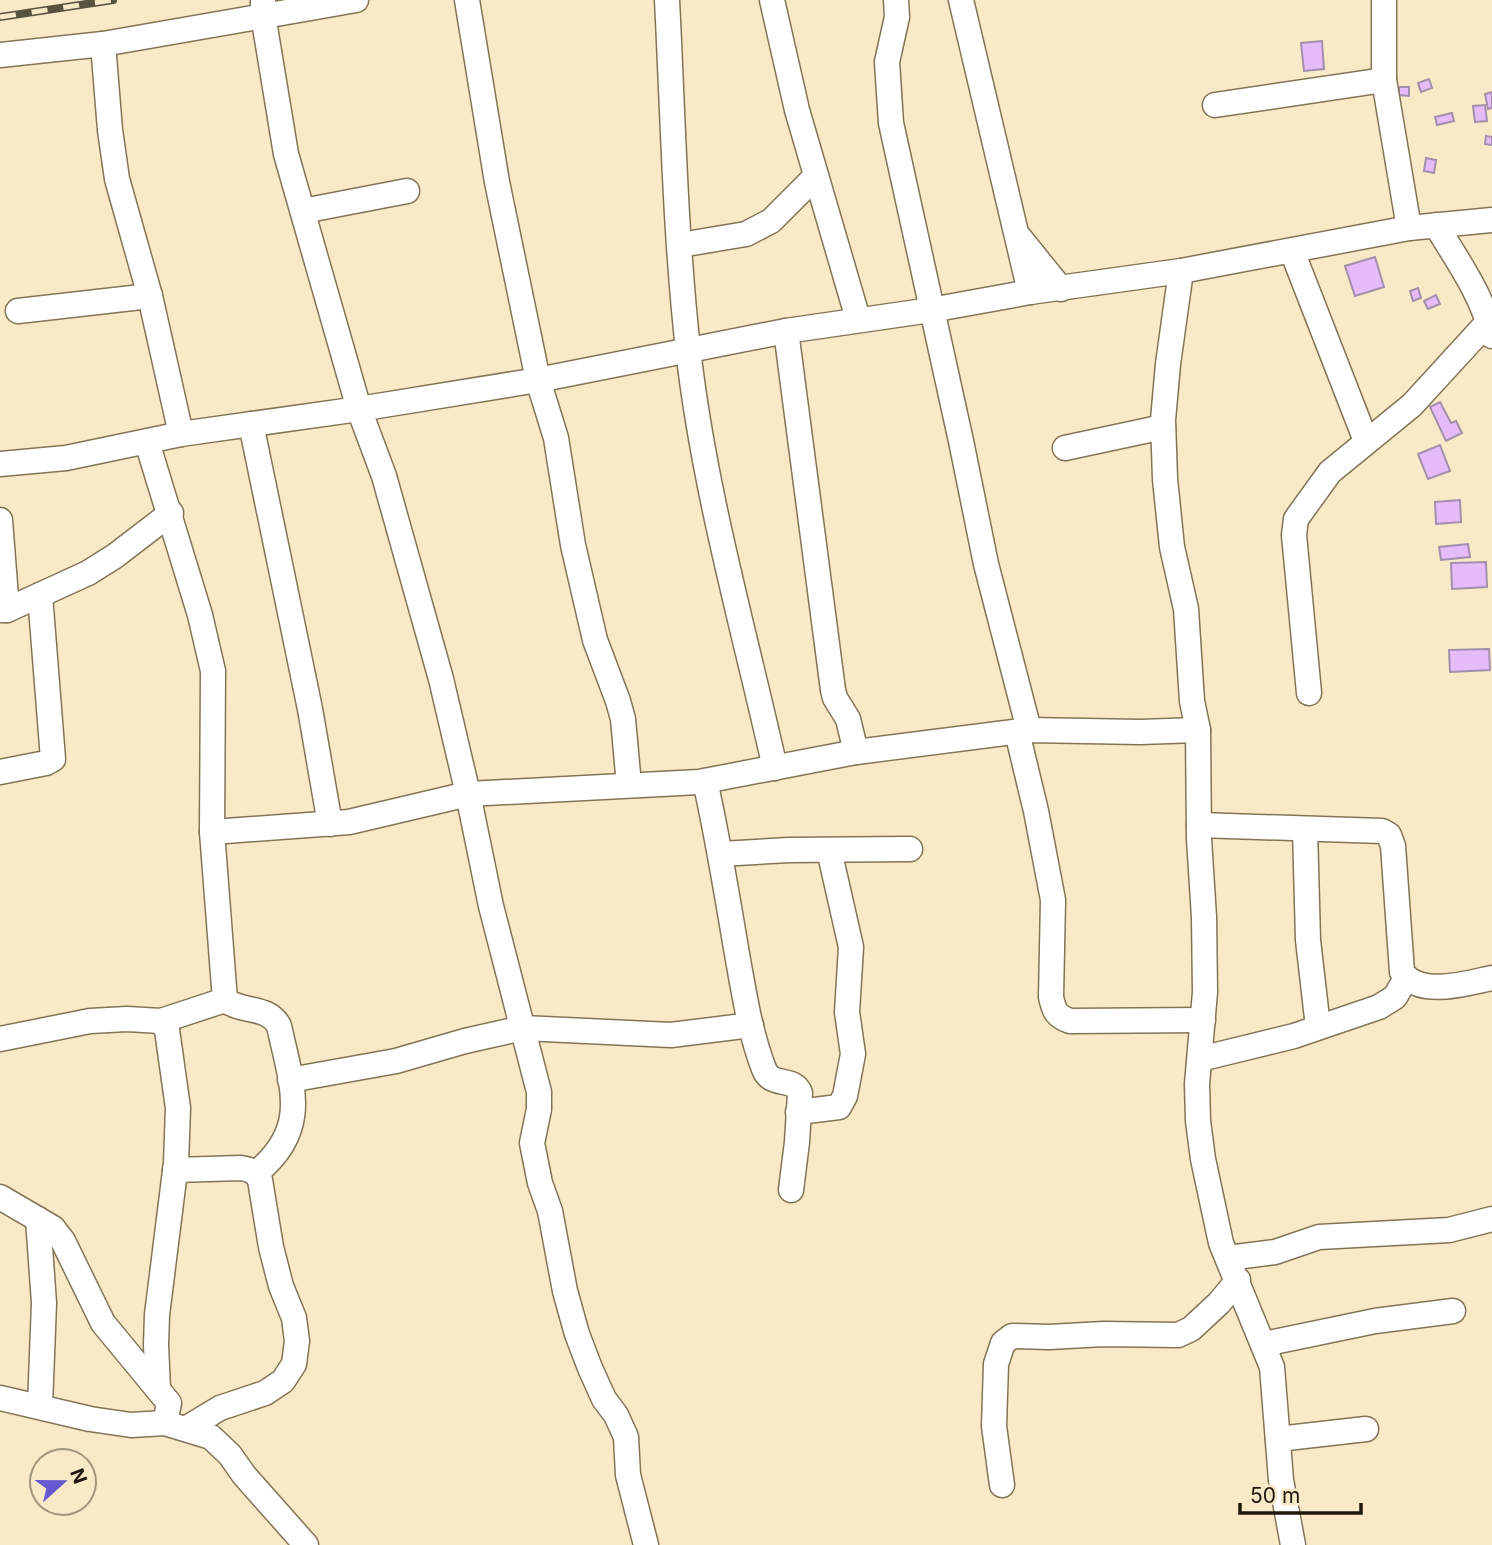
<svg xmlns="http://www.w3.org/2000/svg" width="1492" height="1545" font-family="Inter,sans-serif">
<rect width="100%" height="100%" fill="#f9e9c7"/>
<g fill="#e6bbf9" stroke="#a38fac" stroke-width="2">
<path d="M1322 41 1324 69 1304 71 1301 43Z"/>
<path d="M1429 79 1432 88 1421 92 1418 83Z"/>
<path d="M1399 87H1409V96L1399 95Z"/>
<path d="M1492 92V108L1488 109 1485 94Z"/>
<path d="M1485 105 1487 121 1475 122 1473 106Z"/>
<path d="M1452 113 1454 121 1437 125 1435 117Z"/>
<path d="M1486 136 1492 137V145L1485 144Z"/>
<path d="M1426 158 1436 160 1434 173 1424 171Z"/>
<path d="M1375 257 1384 287 1355 296 1345 266Z"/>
<path d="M1418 288 1421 298 1413 301 1410 291Z"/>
<path d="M1436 295 1440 304 1428 309 1424 301Z"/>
<path d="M1440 402 1451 423 1456 421 1462 433 1446 441 1430 407Z"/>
<path d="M1440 445 1450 471 1428 479 1418 454Z"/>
<path d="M1460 500 1461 522 1436 524 1435 502Z"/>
<path d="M1468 544 1470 557 1441 560 1439 547Z"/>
<path d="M1486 562 1487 587 1452 589 1451 563Z"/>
<path d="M1489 649 1490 670 1450 672 1449 650Z"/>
</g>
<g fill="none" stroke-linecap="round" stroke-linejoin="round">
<defs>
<g id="minor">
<path d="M263 0V15L286 154 359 409 384 476 441 679 468 794 491 906 539 1092V1109L532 1143 540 1183 550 1211 565 1291 577 1334 590 1368 604 1399 616 1415 626 1437 628 1475 646 1545"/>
<path d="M467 0 497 182 538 380 556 438 573 545 595 640 618 701 623 719 629 785"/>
<path d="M667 0C673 116 675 233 688 349 704 491 744 629 775 768"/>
<path d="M772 0 797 110 858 319"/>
<path d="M896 0 897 17 887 62 891 123 961 441 986 564 1029 730"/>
<path d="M961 0 1030 292"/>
<path d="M1384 0V80L1409 228"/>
<path d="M103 44 110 130 117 179 150 296 181 434"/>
<path d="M0 55 103 44 356 0"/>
<path d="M1215 105 1384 80"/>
<path d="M303 211 407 191"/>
<path d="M1436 225C1457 260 1483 296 1492 336"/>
<path d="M1020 238 1061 289"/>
<path d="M680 245 746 234 771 221 816 176"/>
<path d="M1292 251 1366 441"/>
<path d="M1181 271 1168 364 1163 420 1165 479 1172 547 1186 609 1192 701 1198 730 1199 839 1204 917 1205 992 1197 1084 1198 1121 1203 1159 1221 1243 1272 1367 1281 1480 1293 1545"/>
<path d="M18 311 150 296"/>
<path d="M786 331 833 690 835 698 848 719 856 752"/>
<path d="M251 424 310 709 330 824"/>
<path d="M147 442 200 615 213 671 212 832 225 1000C242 1013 268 1005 279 1026 292 1086 311 1129 256 1173"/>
<path d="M1065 448 1163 427"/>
<path d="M0 464 66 458 181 434 359 409 538 380 786 331 931 310 1030 292 1181 271 1409 228 1492 220"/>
<path d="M0 520 7 610"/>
<path d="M0 610H7L88 573 115 556 171 513"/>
<path d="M1309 693 1294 535 1296 519 1330 472 1412 405 1488 322"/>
<path d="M1017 732 1036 811 1053 900 1051 997C1054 1011 1056 1016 1070 1021L1203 1020"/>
<path d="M0 772 46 763 53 759 40 595"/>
<path d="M705 781C718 838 727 896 737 954 744 993 750 1033 764 1069 771 1088 794 1076 800 1093L797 1142 791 1190"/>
<path d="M1199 825 1382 831 1389 835 1393 846 1402 972C1420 998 1467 983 1492 978"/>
<path d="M1305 829 1308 940 1318 1027"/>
<path d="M212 832 349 822 468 794 699 782 856 752 1029 730 1140 732 1198 730"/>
<path d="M721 854 789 850 910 849"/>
<path d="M0 1039 90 1021 127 1019 161 1021 225 1000"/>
<path d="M1200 1059 1294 1036 1379 1007 1395 997 1406 978"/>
<path d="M290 1080 396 1061 465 1041 523 1028 671 1035 751 1025"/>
<path d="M798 1112 839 1107 845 1096 853 1054 847 1012 851 947 829 850"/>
<path d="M175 1170 241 1168C251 1170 255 1171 260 1180L271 1247 281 1286 294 1318 297 1341 294 1364 283 1381 265 1393 220 1408 187 1428"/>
<path d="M0 1197 53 1228 63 1241 103 1323 169 1403 165 1423"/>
<path d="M38 1219 44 1303 40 1406"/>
<path d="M1228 1258 1275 1252 1319 1237 1449 1230 1492 1219"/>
<path d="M1264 1344 1375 1321 1453 1311"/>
<path d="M158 1389 156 1345 157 1315 176 1163 178 1108 167 1030 161 1021"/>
<path d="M0 1398 90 1419 131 1425 165 1423 211 1437 230 1455 244 1475 306 1545"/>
<path d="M1278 1439 1366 1429"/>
<path d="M1002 1485 994 1426 996 1364 1003 1343 1012 1336 1049 1337 1104 1334 1178 1335 1191 1329 1219 1303 1238 1280"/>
</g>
</defs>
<use href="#minor" stroke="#837456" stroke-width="27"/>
<use href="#minor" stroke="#fff" stroke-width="24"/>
<defs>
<path id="rail" d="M0 17 113 0"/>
</defs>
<use href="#rail" stroke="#5a5240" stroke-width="8"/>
<use href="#rail" stroke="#f9e9c7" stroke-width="5" stroke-dasharray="16" stroke-linecap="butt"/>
</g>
<g transform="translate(63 1482) rotate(69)"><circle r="33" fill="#f9e9c7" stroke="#a1957c" stroke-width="2"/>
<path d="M0-5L12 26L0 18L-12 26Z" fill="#6659d2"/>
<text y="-10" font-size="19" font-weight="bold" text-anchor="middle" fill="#1e180c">N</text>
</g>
<path d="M1240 1503v10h121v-10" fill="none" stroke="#1e180c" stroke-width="3.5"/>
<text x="1250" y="1503" font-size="21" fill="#1e180c" stroke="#f9e9c7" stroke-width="5" paint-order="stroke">50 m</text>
</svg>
